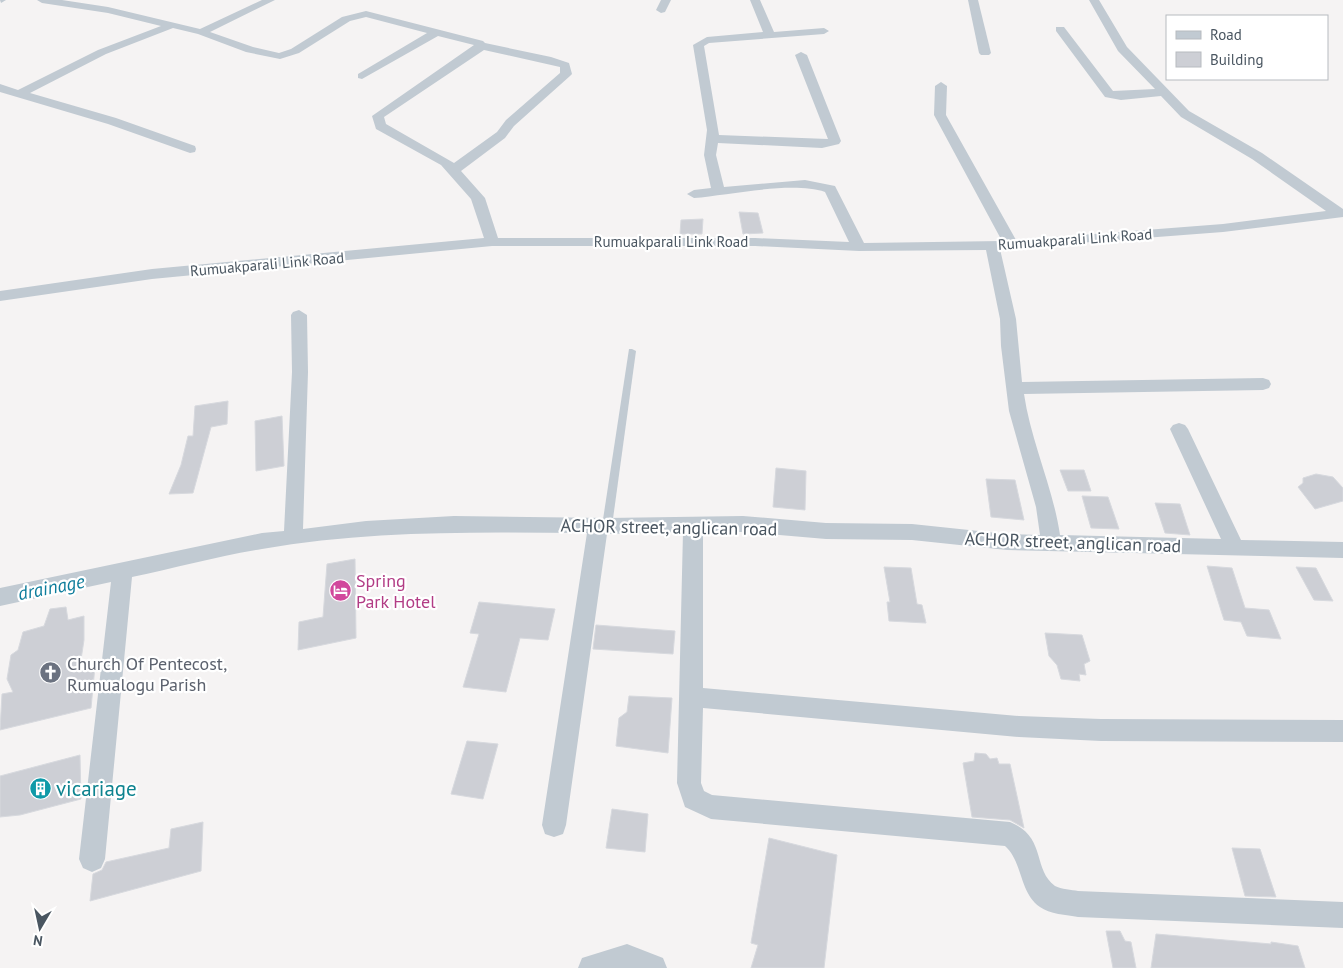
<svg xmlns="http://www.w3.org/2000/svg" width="1343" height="968" font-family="'PT Sans',sans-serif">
<rect width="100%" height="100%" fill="#f5f3f3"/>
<g fill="#cdcfd5" stroke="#d7d9de">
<path d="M739 212 758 213 763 233 743 234Z"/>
<path d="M703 219 702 234H680L681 220Z"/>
<path d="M228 401 227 424 211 427 193 493 169 494 181 465 188 436H193L195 406Z"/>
<path d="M282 416 284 466 256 471 255 421Z"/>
<path d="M776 468 806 471 805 510 773 507Z"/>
<path d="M1060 470H1084L1091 491H1068Z"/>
<path d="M1316 474 1333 477 1343 488V501L1315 509 1298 487 1303 483V478Z"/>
<path d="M986 479 1015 480 1024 520 991 517Z"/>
<path d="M1082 496 1108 497 1119 529 1091 528Z"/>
<path d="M1155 503 1180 504 1190 535 1165 533Z"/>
<path d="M355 559 356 638 298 650 299 622 323 617 327 564Z"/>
<path d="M1207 566 1232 568 1245 608 1269 610 1281 639 1247 636 1241 622 1224 620Z"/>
<path d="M884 567 911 568 917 604 922 605 926 623 889 621 887 602H890Z"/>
<path d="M1296 567 1316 568 1333 601 1314 600Z"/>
<path d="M479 602 555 609 548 640 520 638 506 692 463 687 479 634 470 633Z"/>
<path d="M66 607 68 620 84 616V640L80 666H95L91 708 0 730 2 694 13 692 7 679 11 655 18 650 23 632 44 626 50 609Z"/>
<path d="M596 625 675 631 673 654 593 649Z"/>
<path d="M1045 633 1082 635 1090 661 1084 664 1086 675 1079 674 1080 681 1061 679 1057 665 1049 656Z"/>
<path d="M629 696 672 698 668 753 616 746 619 718 627 712Z"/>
<path d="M467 741 498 744 483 799 451 794Z"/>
<path d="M975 753 986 754 990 759 997 758 999 764H1010L1024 828 1010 820 972 817 963 763 974 761Z"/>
<path d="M80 755 81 799 20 815 0 817V776Z"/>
<path d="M612 809 648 814 645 852 606 848Z"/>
<path d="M203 822 201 871 90 901 93 874 102 870 106 862 169 848 171 829Z"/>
<path d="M769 838 837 855 824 968H751L758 945 751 943Z"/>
<path d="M1232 848 1260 849 1276 897 1245 896Z"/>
<path d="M1106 931H1120L1125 941 1131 942 1136 968H1113Z"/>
<path d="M1156 934 1271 944V942L1298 946 1305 968H1151Z"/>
</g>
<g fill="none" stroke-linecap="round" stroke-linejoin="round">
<path fill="#c1cad2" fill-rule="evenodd" d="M629 349H632L636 351 612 526 610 528H604L602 526Z"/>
<g fill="#c1cad2" fill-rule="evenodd">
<path d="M0 0H6L1 3Z"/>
<path d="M37 0H62L108 7 200 29 262 0H275L210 32 253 47 279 53 291 49 342 17 366 11 483 41 485 43 551 57 569 63 572 74 570 76 514 126 505 138 461 171 485 198 498 238H755L849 242 825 192C792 181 729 195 694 198L687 194 694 190 711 188 704 155 707 130 693 45 707 37 763 32 750 0H760L774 32 824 28 829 31 824 34 709 43 704 46 719 135 828 139 795 55 801 52 807 55 841 141 839 144 822 148 718 143 716 155 724 187 805 180 835 186 864 243 1002 241 934 115 935 86 941 82 947 86 946 115 1016 240 1223 224 1326 211 1252 159 1181 117 1161 96 1121 100 1105 97 1056 31V27H1064L1113 91 1155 89 1118 51 1089 0H1099L1127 47 1189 111 1262 153 1343 209V217L1223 232 1000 249 1016 319 1022 382 1263 378 1269 380 1271 384 1269 388 1263 390 1024 394C1031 442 1053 487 1060 535L1221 539 1170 429 1173 425 1179 423 1185 425 1188 429 1241 540 1343 542V558L1007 550 912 540 826 539 743 532H703V688L1019 716 1101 719 1343 720V742L1101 741 1019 737 703 708 701 783 704 791 712 795 1010 822C1047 837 1032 869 1055 886 1061 889 1072 890 1078 891L1343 902V928L1078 917C1067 915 1049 914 1040 907 1019 892 1023 862 1005 846L711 819 685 807 677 783 683 532 607 534 566 825 563 834 554 837 545 834 542 825 587 533C478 532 369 530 262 549 218 556 175 568 132 577L105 859 101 868 92 872 83 868 79 859 111 582 0 606V588L262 533 284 531 292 372 291 315 293 312 299 310 307 315 308 372 303 529 366 521 454 516 607 518 743 516 826 523 912 524 1007 534 1040 535 1036 507 1009 411 1001 346 1000 319 986 250 859 251 755 246H492L152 279 0 301V291L152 269 484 238 471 199 441 165 376 129 372 116 474 45 438 36 362 79 358 78V74L427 33 366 17 350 21 299 53 280 59 246 52 198 34 173 28 106 54 30 93 116 118 195 146 196 149 195 152 190 153 108 124 0 92V84L18 90 98 50 161 26 108 13 42 3ZM484 50 560 67V73L506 120 497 132 454 163 386 124 384 117Z"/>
<path d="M661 0H671L665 12 661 13 656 10Z"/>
<path d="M968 0H978L991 53 989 55H981L979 53Z"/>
<path d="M627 944 663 958 667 968H578L582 958Z"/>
</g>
</g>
<defs>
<symbol id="hotel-disc" viewBox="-11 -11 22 22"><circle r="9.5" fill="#d1479c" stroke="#fff"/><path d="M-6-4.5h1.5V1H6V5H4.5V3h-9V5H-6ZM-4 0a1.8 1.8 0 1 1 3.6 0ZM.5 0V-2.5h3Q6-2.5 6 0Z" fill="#fff"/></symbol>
<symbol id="church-disc" viewBox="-11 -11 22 22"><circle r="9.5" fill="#6b7280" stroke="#fff"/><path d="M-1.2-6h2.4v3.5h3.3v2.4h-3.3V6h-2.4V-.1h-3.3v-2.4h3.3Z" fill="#fff"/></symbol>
<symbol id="building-disc" viewBox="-11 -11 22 22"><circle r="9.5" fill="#0f9aa8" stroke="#fff"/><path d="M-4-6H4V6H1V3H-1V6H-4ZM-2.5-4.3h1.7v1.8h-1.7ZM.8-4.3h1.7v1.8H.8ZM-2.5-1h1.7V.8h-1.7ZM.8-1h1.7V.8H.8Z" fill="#fff"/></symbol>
</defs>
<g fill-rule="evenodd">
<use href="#hotel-disc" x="328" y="578" width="25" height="25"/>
<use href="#church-disc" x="38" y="660" width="25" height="25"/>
<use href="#building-disc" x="28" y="776" width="25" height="25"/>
</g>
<g text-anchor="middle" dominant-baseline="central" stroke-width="4.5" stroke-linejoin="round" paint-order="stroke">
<g font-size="15" fill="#4a5661" stroke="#fff">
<text transform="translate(1075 239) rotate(-4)">Rumuakparali Link Road</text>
<text x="671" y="241">Rumuakparali Link Road</text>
<text transform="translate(267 264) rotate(-5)">Rumuakparali Link Road</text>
</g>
<g font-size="18" fill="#4a5661" stroke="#fff">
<text transform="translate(669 527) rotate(1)">ACHOR street, anglican road</text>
<text transform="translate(1073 542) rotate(2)">ACHOR street, anglican road</text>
</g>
<g font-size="18" fill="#b23c85" stroke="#fff" text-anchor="start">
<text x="356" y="580">Spring<tspan x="356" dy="21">Park Hotel</tspan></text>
</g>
<g font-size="18" fill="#5b616d" stroke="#fff" text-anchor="start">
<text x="67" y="663">Church Of Pentecost,<tspan x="67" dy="21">Rumualogu Parish</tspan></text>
</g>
<g font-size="19" font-style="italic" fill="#0c7c9b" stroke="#fff">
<text transform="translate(51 587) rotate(-11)">drainage</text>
</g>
<g font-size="21" fill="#0d838f" stroke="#fff" text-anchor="start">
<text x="56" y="788">vicariage</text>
</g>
</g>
<rect x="1166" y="15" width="162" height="65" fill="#ffffff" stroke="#b7bbc0"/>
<rect x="1176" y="31" width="25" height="8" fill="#c1cad2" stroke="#b7bbc0"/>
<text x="1210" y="40" font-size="15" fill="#4a5661">Road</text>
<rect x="1176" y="52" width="25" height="15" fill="#cdcfd5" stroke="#b7bbc0"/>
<text x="1210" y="65" font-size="15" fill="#4a5661">Building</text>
<g transform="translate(40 928) rotate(189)" stroke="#ffffff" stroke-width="4" paint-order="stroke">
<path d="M0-4L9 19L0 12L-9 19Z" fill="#4a5661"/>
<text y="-8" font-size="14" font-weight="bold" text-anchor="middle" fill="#4a5661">N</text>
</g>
</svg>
